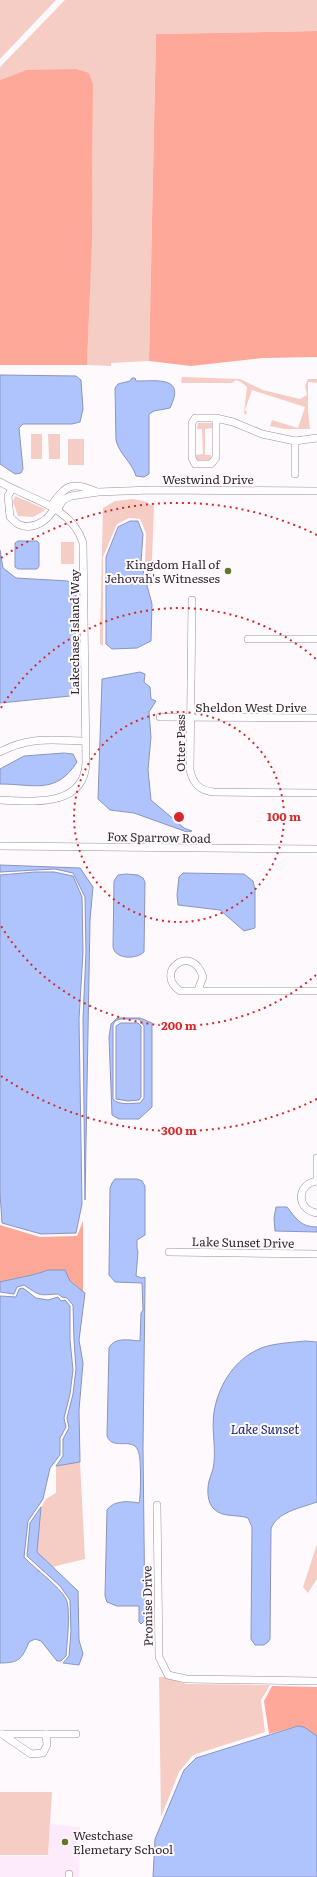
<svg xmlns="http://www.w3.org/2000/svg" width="317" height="1877" font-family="Literata,serif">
<rect width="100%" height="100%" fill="#fef9fd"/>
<path fill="#fdeafa" d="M50 1824 80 1827 79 1877H0V1856H48Z"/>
<g fill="#f6cdc5">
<path d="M0 0H56L0 59Z"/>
<path d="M65 0H317V31L156 34 149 361 111 363V366L87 365C91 272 93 178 93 84L89 73 26 70 0 80V67Z"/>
<path d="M182 377 240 379 263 390 300 399 307 395 305 386 308 379H317V383L308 382V410L310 429H285L270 426 272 420 298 428 305 407 252 390 245 410 247 412 246 415 244 413 247 387 241 382 236 380 232 383H181Z"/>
<path d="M198 423H212L213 424 212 428 205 429V455H211V461H196V455L203 454 202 429H197Z"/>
<rect x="31" y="434" width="11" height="25"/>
<path d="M48 434H60V459H49Z"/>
<rect x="68" y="439" width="16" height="26"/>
<path d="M15 496 45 509 44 511 33 517 18 516 13 502Z"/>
<path d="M133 499 144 501 154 506 151 588 145 563 146 533 140 519 129 518 117 524 103 557V646L100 644V633L103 508 115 501Z"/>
<rect x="61" y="542" width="13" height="22"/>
<path d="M80 1462 85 1559 52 1567 37 1552 41 1507 46 1499 56 1493V1466Z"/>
<path d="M317 1544V1579L308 1593 303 1587Z"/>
<path d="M159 1677H165L186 1684 270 1685 261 1700 265 1732 193 1755 179 1772 161 1817Z"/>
<path d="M0 1792H52L48 1855H0Z"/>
</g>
<g fill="#fda898">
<path d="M317 31V357L263 358 191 366 149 361 156 34Z"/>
<path d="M76 69 89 73 93 84 92 241 87 365H0V80L26 70Z"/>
<path d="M83 1221V1292L70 1281 48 1270C32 1276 16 1278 0 1282V1225L40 1237 77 1236Z"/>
<path d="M272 1686 317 1687V1737L298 1726 269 1734 264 1701Z"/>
</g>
<g fill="#afc3fc" stroke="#8a95bf" fill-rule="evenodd">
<path d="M0 375 76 376 81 380 83 409 80 422 72 424H23L19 428 23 469 21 473 15 474 0 464Z"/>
<path d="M132 378H135L136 381C158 381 186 376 170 408L154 411 149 414V474L144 477 136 476C132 462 119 454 116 440L115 388 118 384 130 381Z"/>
<path d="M130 521H138L143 534 141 563 152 604 151 641 137 648 112 649 106 644V557L118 527Z"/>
<path d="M18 541H37L39 543V566L37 569H18L15 567V543Z"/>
<path d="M0 550 3 568 16 578 68 581 76 590 75 678 70 696 0 703Z"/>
<path d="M140 672 145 674 144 682 150 687 151 699 156 701 149 712 151 737 148 770 151 800 184 828 192 831 187 832 134 813 110 810 98 799 102 679Z"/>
<path d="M64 753 73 754 77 762C56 795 34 784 0 784V769L24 756Z"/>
<path d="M0 865 80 868 93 887 90 920 85 1200 83 1019 86 952 85 897 73 873 55 869 0 872Z"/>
<path d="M35 872H54L73 876 82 897 83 952 79 1019 82 1204 76 1233 41 1234 2 1223 0 1193V875Z"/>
<path d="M183 873 244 874 253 881 255 890V928L244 931 220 910 178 905 177 895 179 877Z"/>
<path d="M126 874 138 875 143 878 145 882 144 952C135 960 115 959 113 947L114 881 118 875Z"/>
<path d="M117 1018H140L152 1023V1107L139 1119H119L112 1115 109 1037 111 1024ZM120 1019H139L144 1026V1098L140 1103C132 1103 119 1106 113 1099V1025L115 1021Z"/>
<path d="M121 1023H138L141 1026V1097L139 1100 128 1101 116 1099V1026Z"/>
<path d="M115 1179H137L142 1181 145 1186V1235L137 1240V1248L138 1252 136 1276 142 1278 145 1277V1285L143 1448 145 1620 141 1624 139 1622V1606H117L107 1602 105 1596 107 1510C114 1500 128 1501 139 1503 141 1498 141 1458 139 1454 139 1451 136 1447 135 1446 126 1440 112 1449 107 1436L109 1348C114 1337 129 1340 140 1341L141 1313 143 1310 142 1283 115 1282 109 1275 110 1188 112 1183Z"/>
<path d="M276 1207H287C296 1218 300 1227 317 1227V1232L275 1231 274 1218Z"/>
<path d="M48 1270H65L70 1281 85 1293 79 1340 83 1363 79 1410 80 1462 56 1466 63 1456V1439L69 1428 67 1418 73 1394 76 1369 74 1340 73 1305 67 1298 62 1297 58 1294C38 1295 42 1297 24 1285L17 1287 14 1294 0 1292V1282C16 1278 32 1276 48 1270Z"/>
<path d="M23 1288 36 1298 48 1300 58 1297 61 1301 65 1300 70 1306V1340L73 1370 70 1394 64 1418 66 1427 60 1438V1455L50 1468 43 1499 28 1521 24 1557C35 1569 59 1586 66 1599 71 1609 67 1644 66 1656L61 1661H57L41 1641 35 1639 29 1642C22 1659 19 1663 0 1663V1296L16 1297 19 1289Z"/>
<path d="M305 1341 317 1342V1502C301 1508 276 1512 271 1529L270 1639 268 1642 264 1645H255L251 1639 252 1527 248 1518C237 1514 223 1518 214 1509 207 1503 207 1489 209 1481 210 1477 212 1473 213 1469 217 1451 211 1430 214 1412 218 1387 233 1362 255 1351 269 1343 289 1343 305 1341Z"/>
<path d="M41 1507 37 1552 78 1591 79 1640 83 1654 79 1665 63 1663 69 1656 71 1631 70 1600 60 1586 27 1556 30 1523Z"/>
<path d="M298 1726 304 1727 317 1736V1877H153L155 1839 184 1770 196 1758Z"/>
</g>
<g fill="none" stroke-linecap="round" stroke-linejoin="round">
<defs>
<g id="street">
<path d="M216 418V458L211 464H195L192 458V423L195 418H216L233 422 262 434 295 441 317 438"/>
<path d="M295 474V441"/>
<path d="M0 482C29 499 72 506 83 543L86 763C84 808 32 801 0 800"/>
<path d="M12 489 8 496 10 517C13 520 17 524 20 525 34 530 49 520 54 508"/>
<path d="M51 506C67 483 72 482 97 492"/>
<path d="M57 510 63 500 71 496 98 492 151 490 317 491"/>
<path d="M192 600 190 770C193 784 200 791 214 792L317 793"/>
<path d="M248 639H317"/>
<path d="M160 717 317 718"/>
<path d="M0 752C30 736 52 740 85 741"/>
<path d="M0 846 317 849"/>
<path d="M198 990 203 977C192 942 153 972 180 991H317"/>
<path d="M317 1181C296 1184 296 1210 317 1213"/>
<path d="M317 1181V1158"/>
<path d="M169 1252 317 1254"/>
<path d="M157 1505 159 1657 168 1675 186 1679 317 1681"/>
<path d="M0 1734H76"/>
<path d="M2 1734 31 1754 43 1753 47 1745 46 1734"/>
<path d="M69 1877V1874"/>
</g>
</defs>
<use href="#street" stroke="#a18b9e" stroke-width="8"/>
<use href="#street" stroke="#fff" stroke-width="7"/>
</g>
<g fill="none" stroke="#d62828" stroke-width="2" stroke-dasharray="2 4">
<circle cx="179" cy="817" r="105"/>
<path d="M316 975A209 209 0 0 1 1 926M1 708A209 209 0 0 1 316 659"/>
<path d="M317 1099A314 314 0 0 1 1 1076M1 558A314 314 0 0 1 317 535"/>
</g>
<g fill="#627728" stroke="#fef9fd" stroke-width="1.5">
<circle cx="228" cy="571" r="4"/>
<circle cx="65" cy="1842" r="4"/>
</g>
<g text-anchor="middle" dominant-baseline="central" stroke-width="4" stroke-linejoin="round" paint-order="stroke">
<g font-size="12" fill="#332a32" stroke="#fef9fd">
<text x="208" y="479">Westwind Drive</text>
<text transform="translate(74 632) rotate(-90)">Lakechase Island Way</text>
<text x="251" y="707">Sheldon West Drive</text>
<text transform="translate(180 743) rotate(-90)">Otter Pass</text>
<text transform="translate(159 837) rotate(1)">Fox Sparrow Road</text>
<text transform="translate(243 1242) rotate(1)">Lake Sunset Drive</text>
<text transform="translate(147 1606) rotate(-91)">Promise Drive</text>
</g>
<g font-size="12" fill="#332a32" stroke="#fef9fd" text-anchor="end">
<text x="220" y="564">Kingdom Hall of<tspan x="220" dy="14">Jehovah's Witnesses</tspan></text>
<text x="73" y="1835" text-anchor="start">Westchase<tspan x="73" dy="14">Elemetary School</tspan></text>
</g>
<g font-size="13" font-style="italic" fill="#172573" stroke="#fef9fd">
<text x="265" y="1428">Lake Sunset</text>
</g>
</g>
<circle cx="179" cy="817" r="6" fill="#d62828" stroke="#fef9fd" stroke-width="2"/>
<g font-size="12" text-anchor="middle" font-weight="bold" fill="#d62828" stroke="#fef9fd" stroke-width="4" stroke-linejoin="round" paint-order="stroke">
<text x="284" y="821">100 m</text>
<text x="179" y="1030">200 m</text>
<text x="179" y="1135">300 m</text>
</g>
</svg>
